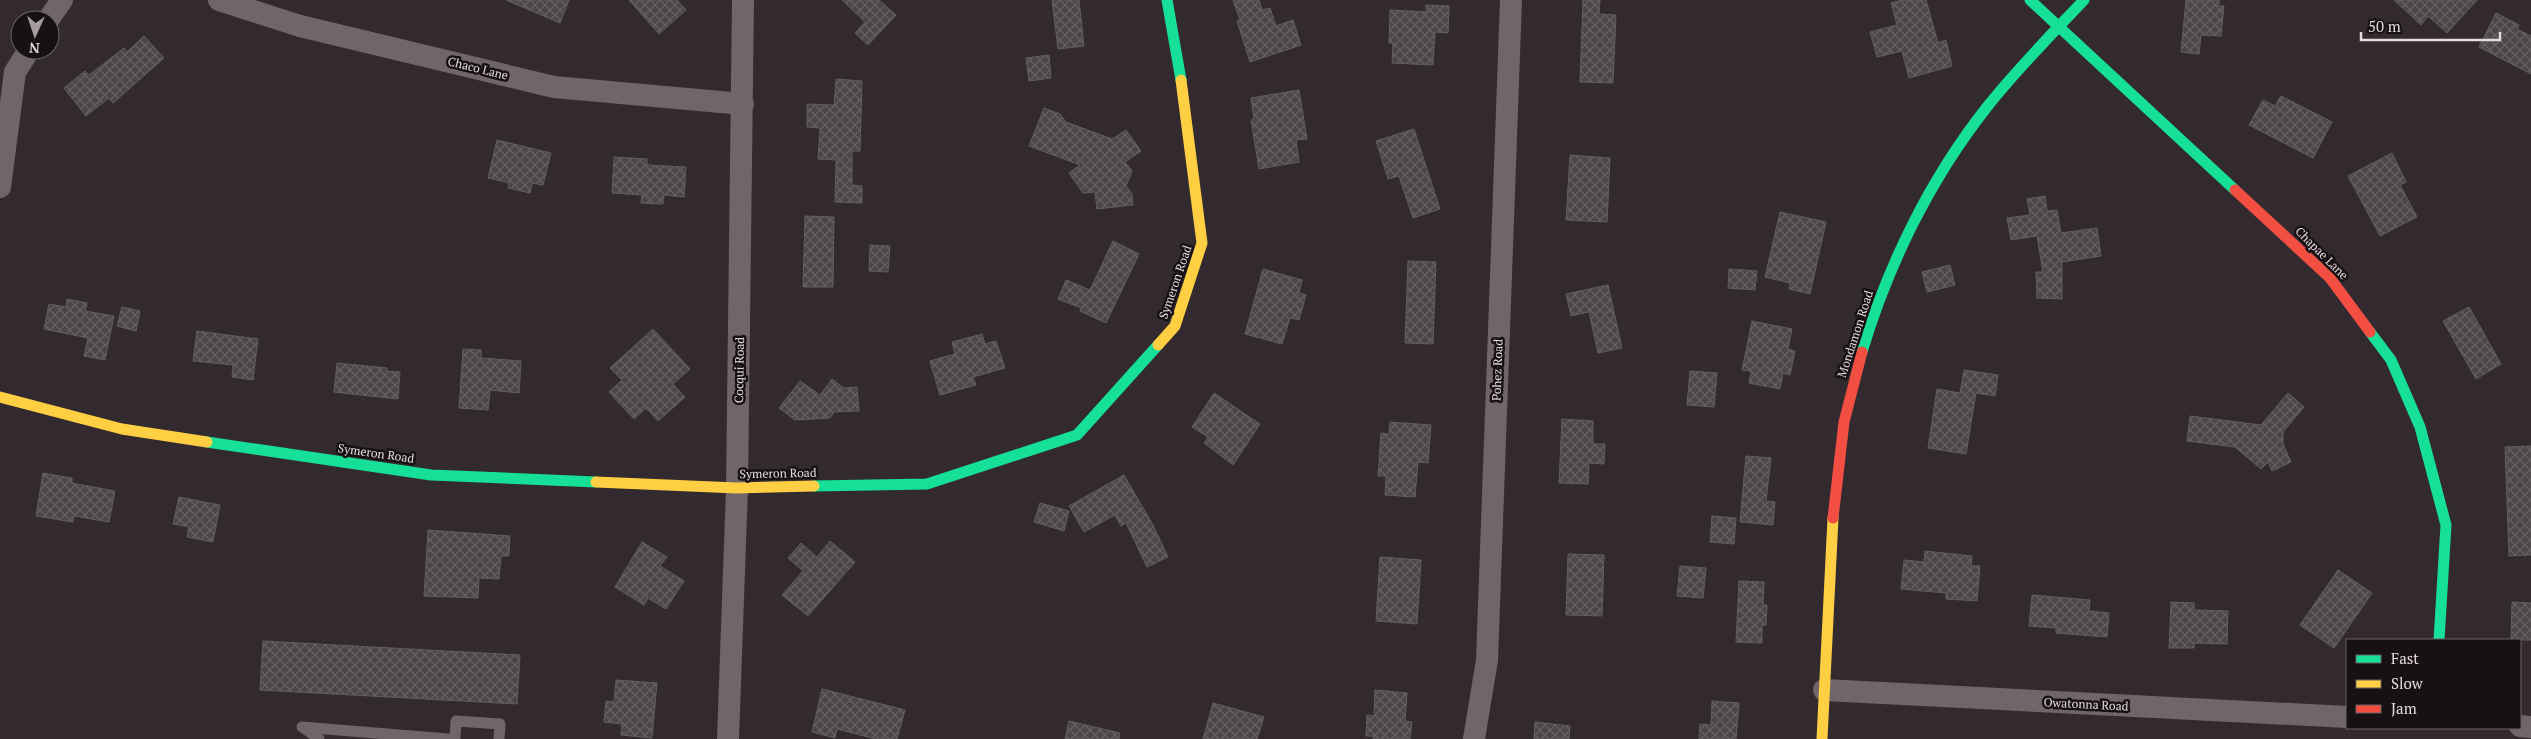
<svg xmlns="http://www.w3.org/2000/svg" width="2531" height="739" font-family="'PT Serif',serif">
<defs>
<pattern id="building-cross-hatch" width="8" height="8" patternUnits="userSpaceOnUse" patternTransform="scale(1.25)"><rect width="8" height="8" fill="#4d4649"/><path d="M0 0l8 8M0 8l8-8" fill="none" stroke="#666063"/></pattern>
</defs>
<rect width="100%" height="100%" fill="#322a2e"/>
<g fill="url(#building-cross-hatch)" stroke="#645d60">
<path d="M506 0H569L560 23Z"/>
<path d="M629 0H677L686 10 659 34Z"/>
<path d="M842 0H879L896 15 868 45 855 33 865 22Z"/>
<path d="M1052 0H1079L1084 46 1058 49Z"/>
<path d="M1233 0H1259L1262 10 1270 8 1276 26 1293 20 1301 45 1250 62 1237 21 1240 20Z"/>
<path d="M1583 0H1600L1599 14 1616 15 1613 83 1580 82Z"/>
<path d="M1902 0H1926L1938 43 1946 40 1952 66 1909 78 1902 51 1877 57 1870 32 1897 25 1891 3Z"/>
<path d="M2186 0H2219V6H2224L2221 36 2201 35 2199 54 2181 52Z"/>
<path d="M2394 0H2477L2447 33 2428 16 2421 25Z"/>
<path d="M1426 5 1449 6 1448 33 1435 32 1433 65 1392 63 1393 43H1389L1390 10 1426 12Z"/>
<path d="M2496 13 2519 25 2517 29 2531 36V74L2479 47Z"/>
<path d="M144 36 164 58 113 103 109 98 86 116 64 88 85 71 89 75 124 48 127 52Z"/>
<path d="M1049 55 1051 78 1029 81 1026 58Z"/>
<path d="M836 79 862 81 860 151H852V185L862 186V203L835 202 836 160 818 159 820 128 807 127V104L834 105Z"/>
<path d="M1299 90 1307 139 1296 140 1299 162 1259 169 1251 120 1254 119 1251 98Z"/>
<path d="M2281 96 2332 122 2313 158 2249 125 2263 100 2275 106Z"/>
<path d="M1044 108 1060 114 1066 122 1112 139 1126 130 1141 151 1125 162 1132 171 1126 186 1132 194 1133 205 1097 209 1095 192 1083 193 1069 173 1080 165 1029 146Z"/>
<path d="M1414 129 1440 209 1413 218 1399 176 1388 179 1376 141Z"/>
<path d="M497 140 551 153 543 185 532 183 530 193 508 188 509 183 488 178Z"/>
<path d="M2392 153 2406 182 2400 185 2417 217 2380 236 2348 176Z"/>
<path d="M1570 155 1610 158 1607 222 1566 220Z"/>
<path d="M614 157 647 159V165L686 167 684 197 664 195 663 204 641 203 642 195 612 193Z"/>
<path d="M2045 196 2047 211 2057 210 2061 233 2097 228 2101 256 2062 262V299L2037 298 2036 272H2043L2037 236 2011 240 2007 218 2030 215 2027 199Z"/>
<path d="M1780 212 1826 222 1810 294 1789 289 1790 283 1765 277Z"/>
<path d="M805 216 834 217 833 287H803Z"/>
<path d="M1113 241 1139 254 1106 323 1080 311 1081 308 1058 299 1066 280 1090 290Z"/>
<path d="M870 245 890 246 888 272 869 271Z"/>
<path d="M1408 261 1436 262 1433 344 1405 343Z"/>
<path d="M1950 265 1955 285 1927 292 1922 272Z"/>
<path d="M1263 269 1302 280 1299 293 1306 295 1299 320 1290 318 1282 344 1245 334Z"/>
<path d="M1729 269 1757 271 1755 290 1728 288Z"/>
<path d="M1608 285 1622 348 1598 353 1589 312 1571 316 1566 294Z"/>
<path d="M67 299 87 303 85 311 114 316 105 360 84 356 88 338 44 329 49 304 66 307Z"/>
<path d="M122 307 140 311 136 331 117 326Z"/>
<path d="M2469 307 2501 364 2476 379 2443 321Z"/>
<path d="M1752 321 1792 329 1788 349 1795 351 1790 375 1783 373 1780 389 1749 383 1751 371 1742 370Z"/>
<path d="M653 329 690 369 673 384 685 397 658 421 646 408 634 419 609 392 622 380 610 368Z"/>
<path d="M197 331 258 339 253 380 232 377 233 365 193 361Z"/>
<path d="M982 334 985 344 996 341 1005 368 973 377 976 385 940 395 930 361 955 354 952 342Z"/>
<path d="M463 349 481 350V358L521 361 519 393 490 390 488 410 459 408Z"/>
<path d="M337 363 387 368V371L400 372 398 399 334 392Z"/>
<path d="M1964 370 1998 375 1995 396 1976 393 1966 454 1928 448 1937 389 1960 393Z"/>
<path d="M1690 371 1717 373 1714 407 1687 405Z"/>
<path d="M832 379 844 388 857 387 859 411 834 412 830 418 795 420 779 408 800 381 820 395Z"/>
<path d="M1214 393 1260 424 1233 465 1204 443 1208 437 1192 427Z"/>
<path d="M2288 393 2304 407 2283 432V444L2291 462 2272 471 2268 462 2261 469 2235 447 2187 441 2190 416 2261 425Z"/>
<path d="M1562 419 1593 421V444H1605L1604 464 1589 463 1588 484 1559 483Z"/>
<path d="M1390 422 1431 425 1428 463 1418 462 1415 497 1385 495 1386 476H1378L1381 433 1389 434Z"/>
<path d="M2531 446V555L2509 556 2505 447Z"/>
<path d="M1746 456 1771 458 1766 501 1775 502 1773 525 1740 522Z"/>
<path d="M43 473 72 478V483L115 491 109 522 74 516 73 522 36 516Z"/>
<path d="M1124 475 1153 525 1168 557 1147 567 1126 523 1121 526 1115 515 1084 532 1069 506Z"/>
<path d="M179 497 220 505 213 542 187 537 189 527 173 524Z"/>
<path d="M1040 503 1069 511 1064 531 1034 522Z"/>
<path d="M1712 516 1736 518 1734 544 1710 542Z"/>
<path d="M428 530 510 536 509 556H501L499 579 479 578 478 598 424 596Z"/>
<path d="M830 541 855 562 808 616 782 595 803 571 788 558 801 543 817 557Z"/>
<path d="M642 542 667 557 660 566 684 581 666 609 648 598 644 605 615 587Z"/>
<path d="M1925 551 1972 556 1971 566H1980L1977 601 1946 599V593L1901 589 1904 560 1924 562Z"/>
<path d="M1568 554 1604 555 1602 616 1566 615Z"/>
<path d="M1380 557 1421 560 1417 624 1376 621Z"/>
<path d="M1680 566 1706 568 1703 598 1677 596Z"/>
<path d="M2338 570 2372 593 2334 648 2300 625Z"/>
<path d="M1739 581 1764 582 1763 605H1767L1766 625H1762V643L1736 642Z"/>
<path d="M2032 595 2090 600 2089 611 2109 613 2107 637 2056 633V628L2029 626Z"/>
<path d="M2171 602 2194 603V610L2228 611 2227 644 2194 643V648H2169Z"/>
<path d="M2512 602 2531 603V640H2511Z"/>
<path d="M263 641 520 655 517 704 260 690Z"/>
<path d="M616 680 657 683 652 738 621 735 622 724 604 722 606 701 614 702Z"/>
<path d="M822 689 905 710 897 739H876L837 729 835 738 812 732Z"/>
<path d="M1375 690 1407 693 1405 721 1412 722 1410 739H1373V736H1366L1367 715 1374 716Z"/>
<path d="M1712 701 1739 703 1736 739H1699L1700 724 1711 725Z"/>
<path d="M1213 703 1264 717 1257 739H1203Z"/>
<path d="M1069 721 1120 733 1119 739H1065Z"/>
<path d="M1535 722 1570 726 1569 739H1534Z"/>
</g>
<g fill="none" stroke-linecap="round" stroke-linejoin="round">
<g stroke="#6f656a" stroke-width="11">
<path d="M302 727 448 739"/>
<path d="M304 728 319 739"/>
<path d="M455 739 456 721 500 724 499 739"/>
</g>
<g stroke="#6f656a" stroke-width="22">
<path d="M219 0 300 26 554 87 743 104"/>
<path d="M48 20 62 0"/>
<path d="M0 187 15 72 29 50"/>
<path d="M1824 690 2347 717"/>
<path d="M2520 726 2531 727"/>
<path d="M728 739 737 488 743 0"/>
<path d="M1474 739 1487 660 1511 0"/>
</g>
<g stroke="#16e098" stroke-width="11">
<path d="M1167 0 1181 80"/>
<path d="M2030 0 2235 190"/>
<path d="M2370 332 2391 360 2420 427 2446 525 2439 640"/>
<path d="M1862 352C1888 265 1930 179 1987 107 2017 69 2051 35 2084 0"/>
<path d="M207 442 431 475 596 482"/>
<path d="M814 486 927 484 1077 435 1158 345"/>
</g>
<g stroke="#ffcf43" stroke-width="11">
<path d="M1158 345 1175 326 1202 243 1181 80"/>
<path d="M0 397 122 429 207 442"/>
<path d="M596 482 737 488 814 486"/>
<path d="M1822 739 1833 518"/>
</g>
<g stroke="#f24e42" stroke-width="11">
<path d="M2235 190 2330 278 2370 332"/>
<path d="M1833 518 1844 422 1862 352"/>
</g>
</g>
<g text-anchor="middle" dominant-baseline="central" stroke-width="5" stroke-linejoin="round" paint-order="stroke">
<g font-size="12" fill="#e5dbdf" stroke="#181114">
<text transform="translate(478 68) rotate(14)">Chaco Lane</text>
<text transform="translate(2322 253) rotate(45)">Chapae Lane</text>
<text transform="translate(1175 282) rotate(-71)">Symeron Road</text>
<text transform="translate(1855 334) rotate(-72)">Mondamon Road</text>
<text transform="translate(739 370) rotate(-89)">Cocqui Road</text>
<text transform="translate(1497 370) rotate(-88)">Pohez Road</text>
<text transform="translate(376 453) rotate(8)">Symeron Road</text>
<text transform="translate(778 473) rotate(-1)">Symeron Road</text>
<text transform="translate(2086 704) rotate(3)">Owatonna Road</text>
</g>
</g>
<rect x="2346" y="639" width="175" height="90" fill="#181114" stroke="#6a6265"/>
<rect x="2356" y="655" width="25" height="8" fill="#16e098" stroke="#6a6265"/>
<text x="2391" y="664" font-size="15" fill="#e5dbdf">Fast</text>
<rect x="2356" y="680" width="25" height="8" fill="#ffcf43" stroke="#6a6265"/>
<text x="2391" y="689" font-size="15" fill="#e5dbdf">Slow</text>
<rect x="2356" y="705" width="25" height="8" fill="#f24e42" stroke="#6a6265"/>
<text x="2391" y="714" font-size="15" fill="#e5dbdf">Jam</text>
<g transform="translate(35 35) rotate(183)"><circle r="24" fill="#181114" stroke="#6a6265"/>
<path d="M0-4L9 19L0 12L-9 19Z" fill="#a69da1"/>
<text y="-8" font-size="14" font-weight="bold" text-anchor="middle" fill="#e5dbdf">N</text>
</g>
<path d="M2361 32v8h139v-8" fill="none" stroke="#e5dbdf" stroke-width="2.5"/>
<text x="2368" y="32" font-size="15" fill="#e5dbdf" stroke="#181114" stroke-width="4" paint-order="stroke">50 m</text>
</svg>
